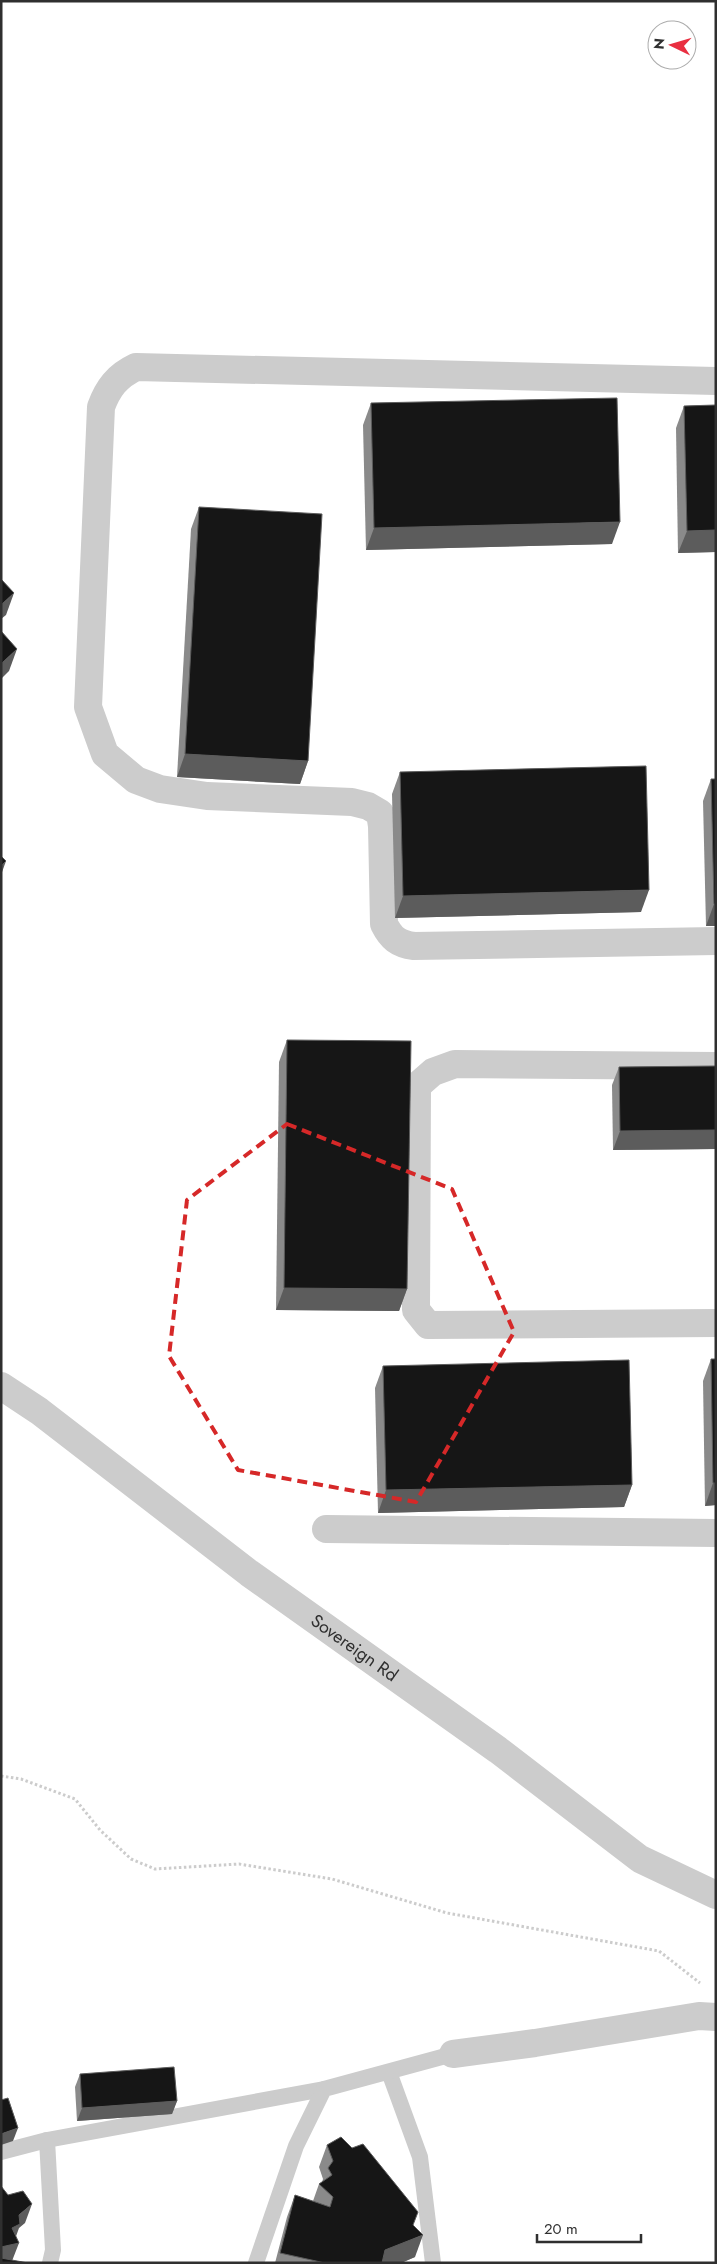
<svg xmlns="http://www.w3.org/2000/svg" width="717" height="2264" font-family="Jost,sans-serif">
<rect width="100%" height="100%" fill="#fff"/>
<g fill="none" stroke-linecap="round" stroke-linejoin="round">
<path stroke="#ccc" stroke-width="3" stroke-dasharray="2.5 2.5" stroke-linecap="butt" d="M1 1776 21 1779 75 1799 100 1830 131 1859 155 1869 239 1864 332 1879 447 1913 659 1951 700 1983"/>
<g stroke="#ccc" stroke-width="16">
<path d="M389 2072 420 2157 433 2263"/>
<path d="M47 2140 53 2250 50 2263"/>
<path d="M1 2152 47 2140 324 2089"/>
<path d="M256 2263 296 2146 324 2089 453 2054"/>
</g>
<g stroke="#ccc" stroke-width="28">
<path d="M716 381 136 367C117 376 108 388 101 407L88 707 105 754 136 780 160 789 207 796 352 802 368 806 380 813 382 826 384 924C391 938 398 944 414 946L716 941"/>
<path d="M716 1066 455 1064 433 1072 417 1086 416 1310 428 1325 716 1323"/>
<path id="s1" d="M1 1386 39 1411 249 1573 498 1750 640 1859 716 1895"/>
<path d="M326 1529 716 1533"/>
<path d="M453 2054 535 2043 699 2016 716 2017"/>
</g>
</g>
<g fill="#8a8a8a">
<path d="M371 403 612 544 366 550 363 425Z"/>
<path d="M716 405V552L678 553 676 428 684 406Z"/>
<path d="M199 507 308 761 300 784 177 777 191 529Z"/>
<path d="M400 772 641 912 395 918 392 794Z"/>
<path d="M711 779 716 926H706L703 801Z"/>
<path d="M287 1040 407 1289 399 1311 276 1310 279 1062Z"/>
<path d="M716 1066V1149L613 1150 612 1085 619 1067Z"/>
<path d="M711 1359 716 1505 705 1506 703 1381Z"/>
<path d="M383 1366 632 1485 624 1507 378 1513 375 1388Z"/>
<path d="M80 2074 177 2101 172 2114 77 2121 75 2087Z"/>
<path d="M327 2145 413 2225 415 2257 401 2263H275L287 2217 295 2195 313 2201 319 2184 322 2182 323 2179 319 2167Z"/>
</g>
<g fill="#5c5c5c">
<path d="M620 522 612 544 366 550 374 528Z"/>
<path d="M716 530V552L678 553 687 531Z"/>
<path d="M14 593 6 615 1 619V605Z"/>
<path d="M17 649 9 671 1 679V664Z"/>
<path d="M185 754 308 761 300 784 177 777Z"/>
<path d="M6 861 1 875V866Z"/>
<path d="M649 890 641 912 395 918 403 896Z"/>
<path d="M714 904H716V926H706Z"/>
<path d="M716 1130V1149L613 1150 620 1131Z"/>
<path d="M284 1288 407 1289 399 1311 276 1310Z"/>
<path d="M713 1483H716V1505L705 1506Z"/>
<path d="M632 1485 624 1507 378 1513 386 1490Z"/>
<path d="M177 2101 172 2114 77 2121 82 2108Z"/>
<path d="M18 2128 13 2141 1 2145V2134Z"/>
<path d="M32 2204 25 2223 19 2228 14 2242 19 2243 12 2261 1 2263V2247L19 2215Z"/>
<path d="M423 2235 415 2257 401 2263H380L385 2250Z"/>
</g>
<g fill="#161616" stroke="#5c5c5c">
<path d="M617 398 620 522 374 528 371 403Z"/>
<path d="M716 405V530L687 531 684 406Z"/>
<path d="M199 507 322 514 308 761 185 754Z"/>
<path d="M1 579 14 593 1 605Z"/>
<path d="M1 631 17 649 1 664Z"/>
<path d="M646 766 649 890 403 896 400 772Z"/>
<path d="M711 779H716V904H714Z"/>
<path d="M1 856 6 861 1 866Z"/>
<path d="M287 1040 411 1041 407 1289 284 1288Z"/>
<path d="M716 1066V1130L620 1131 619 1067Z"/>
<path d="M711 1359H716V1483H713Z"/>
<path d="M629 1360 632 1485 386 1490 383 1366Z"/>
<path d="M174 2067 177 2101 82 2108 80 2074Z"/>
<path d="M8 2098 18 2128 1 2134V2100Z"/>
<path d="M341 2137 352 2148 363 2144 418 2212 413 2225 423 2235 385 2250 382 2263H325L280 2253 295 2195 330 2207 333 2197 319 2184 332 2175 328 2168 333 2161 327 2145Z"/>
<path d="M1 2186 8 2195 23 2191 32 2204 19 2215 20 2224 12 2228 19 2243 1 2247Z"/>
<path d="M1 2258 28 2263H1Z"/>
</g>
<path fill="none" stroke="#d62828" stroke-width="4" stroke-dasharray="10 6" stroke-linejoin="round" d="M287 1124 452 1189 514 1332 416 1502 238 1470 169 1356 187 1200Z"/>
<g text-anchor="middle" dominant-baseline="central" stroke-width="5" stroke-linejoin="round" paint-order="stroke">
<g font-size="18" fill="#2f2f2f" stroke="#fff">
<text stroke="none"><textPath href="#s1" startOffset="440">Sovereign Rd</textPath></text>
</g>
</g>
<rect width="717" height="2264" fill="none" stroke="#2f2f2f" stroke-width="5"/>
<g transform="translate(672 45) rotate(275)"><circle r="24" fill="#ffffff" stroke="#acacac"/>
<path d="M0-4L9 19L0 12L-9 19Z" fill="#e92f41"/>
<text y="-8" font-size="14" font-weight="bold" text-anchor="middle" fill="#2f2f2f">N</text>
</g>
<path d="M537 2234v8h104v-8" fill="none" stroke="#2f2f2f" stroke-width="2.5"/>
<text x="544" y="2234" font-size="15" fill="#2f2f2f" stroke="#ffffff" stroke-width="4" paint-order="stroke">20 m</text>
</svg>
